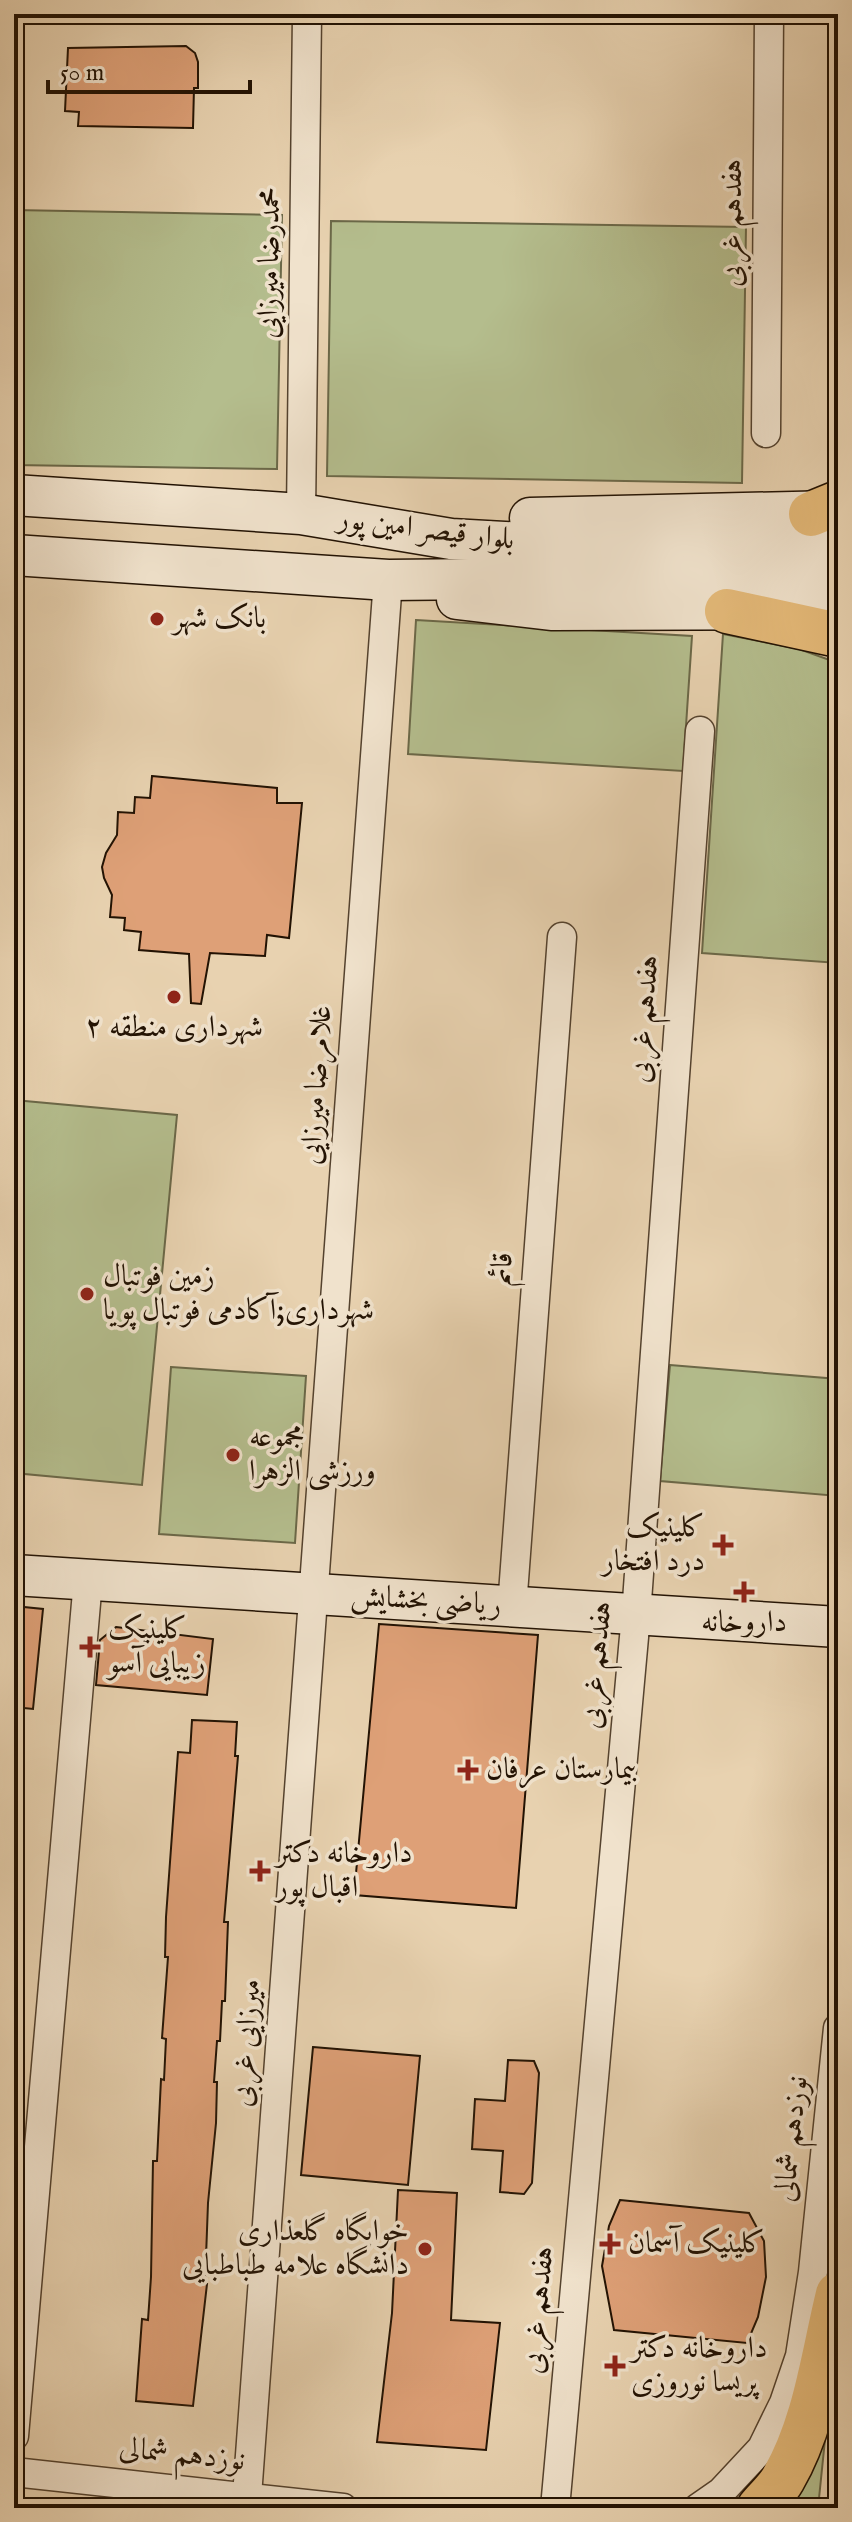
<svg xmlns="http://www.w3.org/2000/svg" width="852" height="2522" font-family="'IM FELL English',Amiri,serif">
<rect width="100%" height="100%" fill="#e8d2b0"/>
<filter id="stains"><feTurbulence type="fractalNoise" baseFrequency=".0025" numOctaves="4"/><feColorMatrix values="0 0 0 0 .2 0 0 0 0 .09 0 0 0 0 .02 0 0 0 .5 -.17"/></filter>
<radialGradient id="worn" r=".72"><stop offset=".6" stop-color="#630" stop-opacity="0"/><stop offset="1" stop-color="#630" stop-opacity=".3"/></radialGradient>
<g fill="#b4bd8d" stroke="#6b6848" stroke-width="2">
<path d="M14 210 282 215 277 469 14 465Z"/>
<path d="M331 221 746 227 742 483 327 476Z"/>
<path d="M416 620 692 636 683 771 408 754Z"/>
<path d="M723 634 799 649 838 663V963L702 953Z"/>
<path d="M14 1100 177 1115 142 1485 14 1473Z"/>
<path d="M670 1365 838 1379V1496L660 1481Z"/>
<path d="M171 1367 306 1376 295 1543 159 1534Z"/>
<path d="M835 2342 818 2508H778Z"/>
</g>
<g fill="#dea077" stroke="#221203" stroke-width="2">
<path d="M186 46 195 53 198 62V88H194L193 128 78 126 79 112 65 111 68 48Z"/>
<path d="M152 776 277 788V803H302L289 938 267 935 265 956 210 953 201 1004 191 1003 189 954 139 950 141 932 124 930 125 918 110 917 112 895 104 878 102 867 106 853 117 835 118 812 134 813 135 797 150 798Z"/>
<path d="M14 1606 43 1609 33 1709 14 1707Z"/>
<path d="M379 1624 538 1635 516 1908 354 1895Z"/>
<path d="M116 1627 213 1639 207 1695 96 1685 100 1640Z"/>
<path d="M192 1720 237 1722 235 1756H238L224 1922H228L225 2001H222L220 2041H217L214 2082H217L216 2123 208 2203 205 2284H207L193 2406 136 2401 142 2319 148 2320 151 2277 153 2161H157L161 2079 164 2080 166 2039 162 2038 168 1957H165L166 1917 178 1752 190 1753Z"/>
<path d="M313 2047 420 2056 408 2185 301 2175Z"/>
<path d="M508 2060 534 2061 539 2073 532 2183 524 2194 500 2192 503 2151 472 2149 475 2099 505 2101Z"/>
<path d="M398 2190 457 2193 451 2320 500 2323 486 2450 377 2442 392 2313Z"/>
<path d="M620 2200 749 2213 764 2241 766 2277 758 2317 747 2343 614 2330 602 2266 609 2226Z"/>
</g>
<g fill="none" stroke-linecap="round" stroke-linejoin="round">
<defs>
<g id="street">
<path d="M766 433 769 14"/>
<path d="M301 514 307 14"/>
<path d="M512 1607 562 937"/>
<path d="M14 2436 88 1580"/>
<path d="M14 2472 343 2508"/>
<path d="M247 2496 388 580"/>
<path d="M555 2508 636 1615 700 731"/>
<path d="M698 2508 721 2492 762 2448 784 2403 800 2356 813 2272 838 2028"/>
</g>
<g id="secondary">
<path d="M14 495 301 514 451 539 524 543 636 546 760 544 838 538"/>
<path d="M530 518 834 511"/>
<path d="M14 555 388 580 775 576 838 571"/>
<path d="M457 599 551 610 838 609"/>
<path d="M14 1575 838 1627"/>
</g>
<g id="highway">
<path d="M811 514 838 503"/>
<path d="M727 611 838 635"/>
<path d="M759 2508C766 2499 777 2490 783 2479 815 2424 823 2355 838 2294"/>
</g>
</defs>
<use href="#street" stroke="#54422e" stroke-width="31"/>
<use href="#secondary" stroke="#221203" stroke-width="43"/>
<use href="#highway" stroke="#221203" stroke-width="47"/>
<use href="#street" stroke="#f0e2cc" stroke-width="28"/>
<use href="#secondary" stroke="#f0e2cc" stroke-width="40"/>
<use href="#highway" stroke="#e4b978" stroke-width="44"/>
</g>
<g fill="#8f2418" stroke="#f0e2cc" stroke-width="3">
<circle cx="157" cy="619" r="8"/>
<circle cx="174" cy="997" r="8"/>
<circle cx="87" cy="1294" r="8"/>
<circle cx="233" cy="1455" r="8"/>
<path d="M719 1533h8v8h8v8h-8v8h-8v-8h-8v-8h8z"/>
<path d="M740 1580h8v8h8v8h-8v8h-8v-8h-8v-8h8z"/>
<path d="M86 1635h8v8h8v8h-8v8h-8v-8h-8v-8h8z"/>
<path d="M464 1758h8v8h8v8h-8v8h-8v-8h-8v-8h8z"/>
<path d="M256 1859h8v8h8v8h-8v8h-8v-8h-8v-8h8z"/>
<path d="M606 2232h8v8h8v8h-8v8h-8v-8h-8v-8h8z"/>
<circle cx="425" cy="2249" r="8"/>
<path d="M611 2354h8v8h8v8h-8v8h-8v-8h-8v-8h8z"/>
</g>
<g text-anchor="middle" dominant-baseline="central" stroke-width="7" stroke-linejoin="round" paint-order="stroke">
<g font-size="30" fill="#221203" stroke="#f0e2cc">
<text transform="translate(733 223) rotate(-90)">هفدهم غربی</text>
<text transform="translate(270 263) rotate(-89)">محمدرضا میرزایی</text>
<text transform="translate(426 530) rotate(7)">بلوار قیصر امین پور</text>
<text transform="translate(645 1019) rotate(-86)">هفدهم غربی</text>
<text transform="translate(317 1085) rotate(-86)">غلامرضا میرزایی</text>
<text transform="translate(503 1269) rotate(-86)">قائم</text>
<text transform="translate(426 1601) rotate(4)">ریاضی بخشایش</text>
<text transform="translate(597 1665) rotate(-85)">هفدهم غربی</text>
<text transform="translate(247 2043) rotate(-86)">میرزایی غربی</text>
<text transform="translate(792 2139) rotate(-84)">نوزدهم شمالی</text>
<text transform="translate(539 2310) rotate(-85)">هفدهم غربی</text>
<text transform="translate(182 2455) rotate(6)">نوزدهم شمالی</text>
</g>
<g font-size="30" fill="#221203" stroke="#f0e2cc" text-anchor="start">
<text x="173" y="619">بانک شهر</text>
<text x="174" y="1028" text-anchor="middle">شهرداری منطقه ۲</text>
<text x="103" y="1277">زمین فوتبال<tspan x="103" dy="34">شهرداری;آکادمی فوتبال پویا</tspan></text>
<text x="249" y="1438">مجموعه<tspan x="249" dy="34">ورزشی الزهرا</tspan></text>
<text x="705" y="1528" text-anchor="end">کلینیک<tspan x="705" dy="34">درد افتخار</tspan></text>
<text x="744" y="1623" text-anchor="middle">داروخانه</text>
<text x="108" y="1630">کلینیک<tspan x="108" dy="34">زیبایی آسو</tspan></text>
<text x="486" y="1770">بیمارستان عرفان</text>
<text x="276" y="1854">داروخانه دکتر<tspan x="276" dy="34">اقبال پور</tspan></text>
<text x="409" y="2232" text-anchor="end">خوابگاه گلعذاری<tspan x="409" dy="34">دانشگاه علامه طباطبایی</tspan></text>
<text x="628" y="2244">کلینیک آسمان</text>
<text x="631" y="2349">داروخانه دکتر<tspan x="631" dy="34">پریسا نوروزی</tspan></text>
</g>
</g>
<rect width="852" height="2522" fill="none" stroke="#e8d2b0" stroke-width="48"/>
<rect x="16" y="16" width="820" height="2490" fill="none" stroke="#221203" stroke-width="4"/>
<rect x="24" y="24" width="804" height="2474" fill="none" stroke="#221203" stroke-width="2"/>
<path d="M48 80v12h202v-12" fill="none" stroke="#221203" stroke-width="4"/>
<text x="60" y="80" font-size="24" fill="#221203" stroke="#f0e2cc" stroke-width="6" paint-order="stroke">50 m</text>
<rect width="100%" height="100%" filter="url(#stains)"/>
<rect width="100%" height="100%" fill="url(#worn)"/>
</svg>
